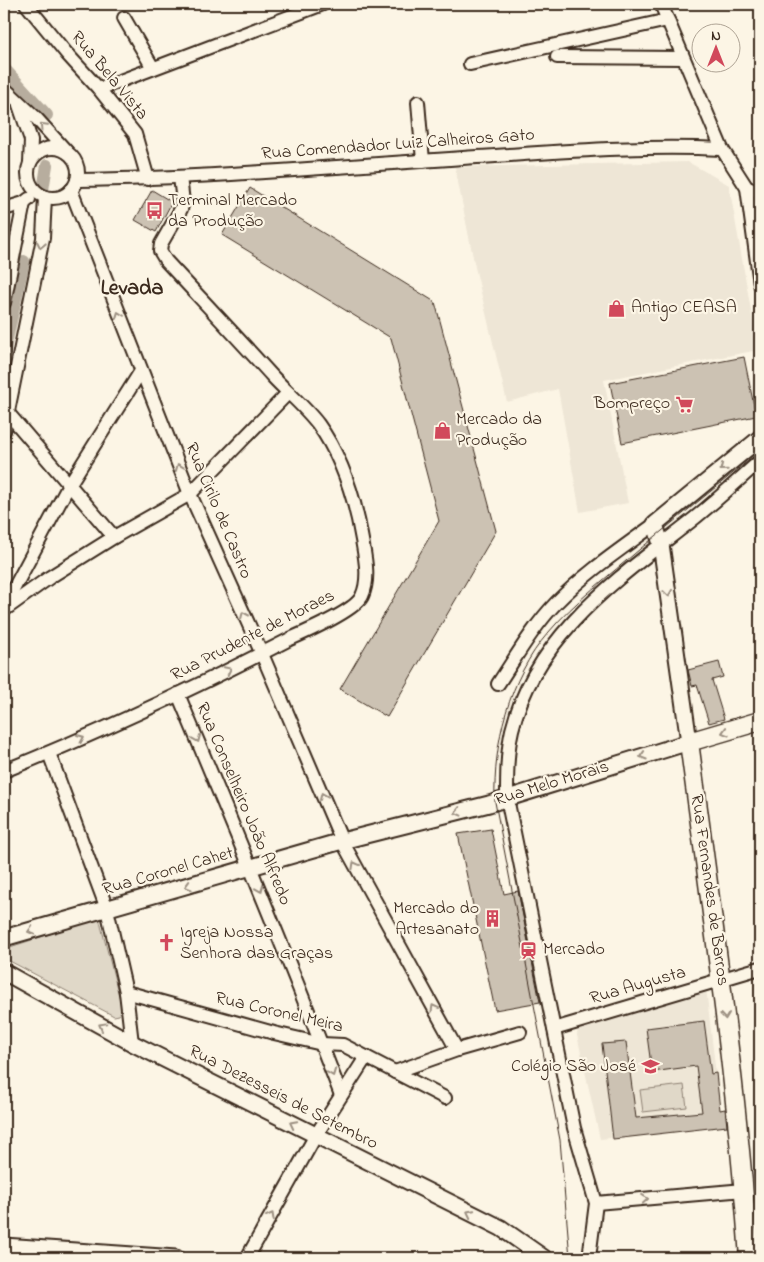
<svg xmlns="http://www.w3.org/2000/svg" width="764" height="1262" font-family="'Indie Flower',sans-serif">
<rect width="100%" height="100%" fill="#fcf5e5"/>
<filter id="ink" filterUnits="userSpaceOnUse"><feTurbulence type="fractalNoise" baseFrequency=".02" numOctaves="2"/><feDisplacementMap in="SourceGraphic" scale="10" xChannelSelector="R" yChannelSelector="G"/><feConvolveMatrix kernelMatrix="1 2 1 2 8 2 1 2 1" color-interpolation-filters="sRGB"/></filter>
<g filter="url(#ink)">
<g fill="#eee6d6">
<path d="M688 162 729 185 758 350 604 380 628 503 580 512 558 389 507 402 475 267 455 167Z"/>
<path d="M706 988 720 1109H727L729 1126 600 1139 577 1035 578 1028Z"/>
</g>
<g fill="#e0d8c8" stroke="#8e8173">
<path d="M99 918 122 1008 119 1015 114 1016 4 958V949Z"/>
<path d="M684 1085 687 1107 643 1112 640 1090Z"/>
</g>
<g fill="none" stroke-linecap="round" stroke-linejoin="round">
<g stroke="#b7ad9e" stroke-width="12">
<path d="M4 68 47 115"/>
<path d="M43 190 47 165"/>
<path d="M4 353 24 261"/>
</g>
</g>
<g fill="#ccc2b3" stroke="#3b2a1e">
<path d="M250 188 435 302 496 531 387 717 340 689 439 521 391 338 222 235Z"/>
<path d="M152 190 172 202 156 232 135 220Z"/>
<path d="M744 357 756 416 622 443 610 383Z"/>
<path d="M719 662 723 677 712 680 724 719 709 723 697 685 692 686 688 670Z"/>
<path d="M491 829 504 894 518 891 540 1002 495 1010 458 834Z"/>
<path d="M704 1021 711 1074 716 1073 720 1110 725 1109 727 1126 613 1139 602 1044 626 1042 636 1118 702 1112 696 1066 652 1072 646 1028Z"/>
</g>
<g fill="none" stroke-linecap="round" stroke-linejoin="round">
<defs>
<g id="minor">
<path d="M26 4 67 54 99 89 135 134 148 179"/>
<path d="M661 4 722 149 747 188 760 284"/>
<path d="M124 18 153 68"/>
<path d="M557 57 683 58"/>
<path d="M470 64 668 20"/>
<path d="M4 88 36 118 67 152"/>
<path d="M99 89 323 4"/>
<path d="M418 102 423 161"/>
<path d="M19 105 31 140 30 163"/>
<circle cx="53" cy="173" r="25"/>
<path d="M77 180C211 178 344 166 477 157 558 152 640 145 722 149"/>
<path d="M747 188 760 192"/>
<path d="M71 190 190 494 262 654 342 841 457 1050"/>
<path d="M4 209 24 203 29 199"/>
<path d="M4 303 24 203"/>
<path d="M7 412 114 537"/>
<path d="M4 431 43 238 45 197"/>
<path d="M4 607 69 485 141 371"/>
<path d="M4 610 50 577 114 537 190 494 288 393"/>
<path d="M498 684C516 657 533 627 556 603 585 573 621 549 655 524"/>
<path d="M178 694C234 827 289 960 341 1095"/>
<path d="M49 753 107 909 126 992 132 1043"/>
<path d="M4 771C101 732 197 687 290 639 306 632 356 610 362 596 370 579 365 557 362 540 355 498 343 459 318 424 306 408 287 392 273 377 238 338 202 300 166 261L160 251 161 244 181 209 183 202 180 177"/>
<path d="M126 992 274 1033 322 1044 343 1045 445 1098"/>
<path d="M554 1029 760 968"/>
<path d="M395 1072 457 1050 520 1032"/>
<path d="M596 1203 744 1190"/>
<path d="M247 1258 316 1135 366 1057"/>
<path d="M589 1258 596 1203 574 1128 507 798C507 775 507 752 512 730 535 635 619 578 691 521 715 502 737 481 760 461"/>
</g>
<g id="tertiary">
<path d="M4 938 342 841 489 804 689 742 661 544 655 524 760 438"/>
<path d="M4 972 132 1043 501 1228 544 1258"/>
<path d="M4 1246 176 1258"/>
</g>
<path id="secondary" d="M749 1258C737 1085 712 914 689 742L760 721"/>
</defs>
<use href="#minor" stroke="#3b2a1e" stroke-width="16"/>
<use href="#tertiary" stroke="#3b2a1e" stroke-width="19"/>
<use href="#secondary" stroke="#3b2a1e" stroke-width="21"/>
<use href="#minor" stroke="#fcf5e5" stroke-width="12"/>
<use href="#tertiary" stroke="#fcf5e5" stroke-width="15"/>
<use href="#secondary" stroke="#fcf5e5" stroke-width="18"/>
<path stroke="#3b2a1e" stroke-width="1" d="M570 1258 560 1140 495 802C493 743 509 678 548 633 575 601 609 576 640 549 680 516 720 484 760 451"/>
</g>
<defs><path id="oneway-chevron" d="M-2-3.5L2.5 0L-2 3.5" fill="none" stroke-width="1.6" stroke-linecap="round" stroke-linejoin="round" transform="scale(1.25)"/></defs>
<g stroke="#9c9082">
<use href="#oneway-chevron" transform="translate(43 126) rotate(-133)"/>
<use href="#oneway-chevron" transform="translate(41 245) rotate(101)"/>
<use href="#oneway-chevron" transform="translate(119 315) rotate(-111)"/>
<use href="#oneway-chevron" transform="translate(179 467) rotate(-112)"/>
<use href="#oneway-chevron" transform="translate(723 468) rotate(141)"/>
<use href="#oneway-chevron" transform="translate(668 593) rotate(82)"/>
<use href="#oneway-chevron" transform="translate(244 615) rotate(-114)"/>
<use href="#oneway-chevron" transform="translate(228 670) rotate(-26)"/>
<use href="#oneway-chevron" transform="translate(725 732) rotate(163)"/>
<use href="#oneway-chevron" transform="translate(81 738) rotate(-24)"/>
<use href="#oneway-chevron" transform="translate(197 739) rotate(67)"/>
<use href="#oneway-chevron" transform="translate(643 756) rotate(163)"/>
<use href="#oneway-chevron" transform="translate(323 796) rotate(-113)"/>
<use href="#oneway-chevron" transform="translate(458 812) rotate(166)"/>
<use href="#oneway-chevron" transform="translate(355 865) rotate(-119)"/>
<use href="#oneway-chevron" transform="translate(188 886) rotate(164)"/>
<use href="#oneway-chevron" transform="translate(260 889) rotate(68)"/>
<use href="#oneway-chevron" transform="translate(31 931) rotate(164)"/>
<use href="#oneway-chevron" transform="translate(434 1008) rotate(-119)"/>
<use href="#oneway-chevron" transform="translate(725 1016) rotate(84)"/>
<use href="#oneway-chevron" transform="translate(102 1026) rotate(-151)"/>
<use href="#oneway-chevron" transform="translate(332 1073) rotate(69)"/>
<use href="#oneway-chevron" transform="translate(293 1124) rotate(-153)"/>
<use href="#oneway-chevron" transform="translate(645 1199) rotate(-5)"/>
<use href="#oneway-chevron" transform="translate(470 1213) rotate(-153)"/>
<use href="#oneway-chevron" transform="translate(271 1216) rotate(-61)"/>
</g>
</g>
<defs>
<symbol id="bus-bare" viewBox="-9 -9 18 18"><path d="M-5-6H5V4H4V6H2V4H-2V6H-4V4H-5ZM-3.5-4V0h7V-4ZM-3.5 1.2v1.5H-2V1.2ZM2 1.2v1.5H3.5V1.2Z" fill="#d1495b" stroke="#fcf5e5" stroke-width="2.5" paint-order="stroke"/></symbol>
<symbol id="shop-bare" viewBox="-9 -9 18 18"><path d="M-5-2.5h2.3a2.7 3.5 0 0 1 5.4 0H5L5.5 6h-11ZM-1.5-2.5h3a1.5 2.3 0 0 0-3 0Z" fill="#d1495b" stroke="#fcf5e5" stroke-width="2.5" paint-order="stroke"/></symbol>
<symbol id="supermarket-bare" viewBox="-9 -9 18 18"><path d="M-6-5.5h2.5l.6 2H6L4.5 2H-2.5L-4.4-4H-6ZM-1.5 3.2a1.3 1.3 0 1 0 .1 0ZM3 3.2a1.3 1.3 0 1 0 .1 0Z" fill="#d1495b" stroke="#fcf5e5" stroke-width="2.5" paint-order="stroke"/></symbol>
<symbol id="building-bare" viewBox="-9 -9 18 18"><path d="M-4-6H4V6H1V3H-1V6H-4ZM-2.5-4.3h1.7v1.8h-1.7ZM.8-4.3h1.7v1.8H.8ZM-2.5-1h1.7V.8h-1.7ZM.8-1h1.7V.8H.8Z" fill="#d1495b" stroke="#fcf5e5" stroke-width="2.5" paint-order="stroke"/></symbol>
<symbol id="church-bare" viewBox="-9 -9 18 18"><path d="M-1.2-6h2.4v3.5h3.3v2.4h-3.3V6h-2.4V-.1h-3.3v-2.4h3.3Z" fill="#d1495b" stroke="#fcf5e5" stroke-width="2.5" paint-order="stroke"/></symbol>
<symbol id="station-bare" viewBox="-9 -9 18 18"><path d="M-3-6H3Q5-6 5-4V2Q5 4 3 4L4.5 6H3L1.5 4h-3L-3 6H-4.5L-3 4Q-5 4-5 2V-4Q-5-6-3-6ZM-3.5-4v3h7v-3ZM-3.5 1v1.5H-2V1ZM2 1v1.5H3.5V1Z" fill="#d1495b" stroke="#fcf5e5" stroke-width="2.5" paint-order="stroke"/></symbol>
<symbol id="school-bare" viewBox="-9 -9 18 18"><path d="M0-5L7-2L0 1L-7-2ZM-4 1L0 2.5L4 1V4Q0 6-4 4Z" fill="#d1495b" stroke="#fcf5e5" stroke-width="2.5" paint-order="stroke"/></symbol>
</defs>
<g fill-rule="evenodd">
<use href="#bus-bare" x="142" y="198" width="25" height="25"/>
<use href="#shop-bare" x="604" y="296" width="25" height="25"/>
<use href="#supermarket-bare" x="672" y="392" width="25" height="25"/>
<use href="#shop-bare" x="430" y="418" width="25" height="25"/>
<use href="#building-bare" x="480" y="906" width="25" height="25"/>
<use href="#church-bare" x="154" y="930" width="25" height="25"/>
<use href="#station-bare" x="516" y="938" width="25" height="25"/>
<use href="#school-bare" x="638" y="1054" width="25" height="25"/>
</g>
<g text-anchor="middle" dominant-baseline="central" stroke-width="4.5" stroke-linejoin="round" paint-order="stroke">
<g font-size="18" fill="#3b2a1e" stroke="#fcf5e5">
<text transform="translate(109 76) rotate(50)">Rua Bela Vista</text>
<text transform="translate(398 145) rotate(-4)">Rua Comendador Luiz Calheiros Gato</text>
<text transform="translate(218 511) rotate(67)">Rua Cirilo de Castro</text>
<text transform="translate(253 636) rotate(-27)">Rua Prudente de Moraes</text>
<text transform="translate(552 784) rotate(-17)">Rua Melo Morais</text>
<text transform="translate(243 804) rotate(67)">Rua Conselheiro João Alfredo</text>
<text transform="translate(168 872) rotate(-16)">Rua Coronel Cahet</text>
<text transform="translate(709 890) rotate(82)">Rua Fernandes de Barros</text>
<text transform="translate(638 986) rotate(-16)">Rua Augusta</text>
<text transform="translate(279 1013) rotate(13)">Rua Coronel Meira</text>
<text transform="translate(283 1098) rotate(27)">Rua Dezesseis de Setembro</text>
</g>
<g font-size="18" fill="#3b2a1e" stroke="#fcf5e5" text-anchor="start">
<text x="168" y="201">Terminal Mercado<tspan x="168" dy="21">da Produção</tspan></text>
<text x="631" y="308">Antigo CEASA</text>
<text x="670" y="404" text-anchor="end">Bompreço</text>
<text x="456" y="420">Mercado da<tspan x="456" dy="21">Produção</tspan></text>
<text x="479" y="909" text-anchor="end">Mercado do<tspan x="479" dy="21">Artesanato</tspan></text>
<text x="180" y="933">Igreja Nossa<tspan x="180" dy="21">Senhora das Graças</tspan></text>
<text x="543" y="950">Mercado</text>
<text x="636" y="1067" text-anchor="end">Colégio São José</text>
</g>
<g font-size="22" font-weight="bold" fill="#3b2a1e" stroke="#fcf5e5">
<text x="132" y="289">Levada</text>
</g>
</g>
<rect width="764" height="1262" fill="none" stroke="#fcf5e5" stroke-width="20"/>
<rect x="10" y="10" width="744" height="1242" fill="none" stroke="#3b2a1e" stroke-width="2" filter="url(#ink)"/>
<g transform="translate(716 48)"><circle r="24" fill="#fcf5e5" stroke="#afa495"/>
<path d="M0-4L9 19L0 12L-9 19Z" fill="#d1495b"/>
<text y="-8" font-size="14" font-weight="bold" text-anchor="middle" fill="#3b2a1e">N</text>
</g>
</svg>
